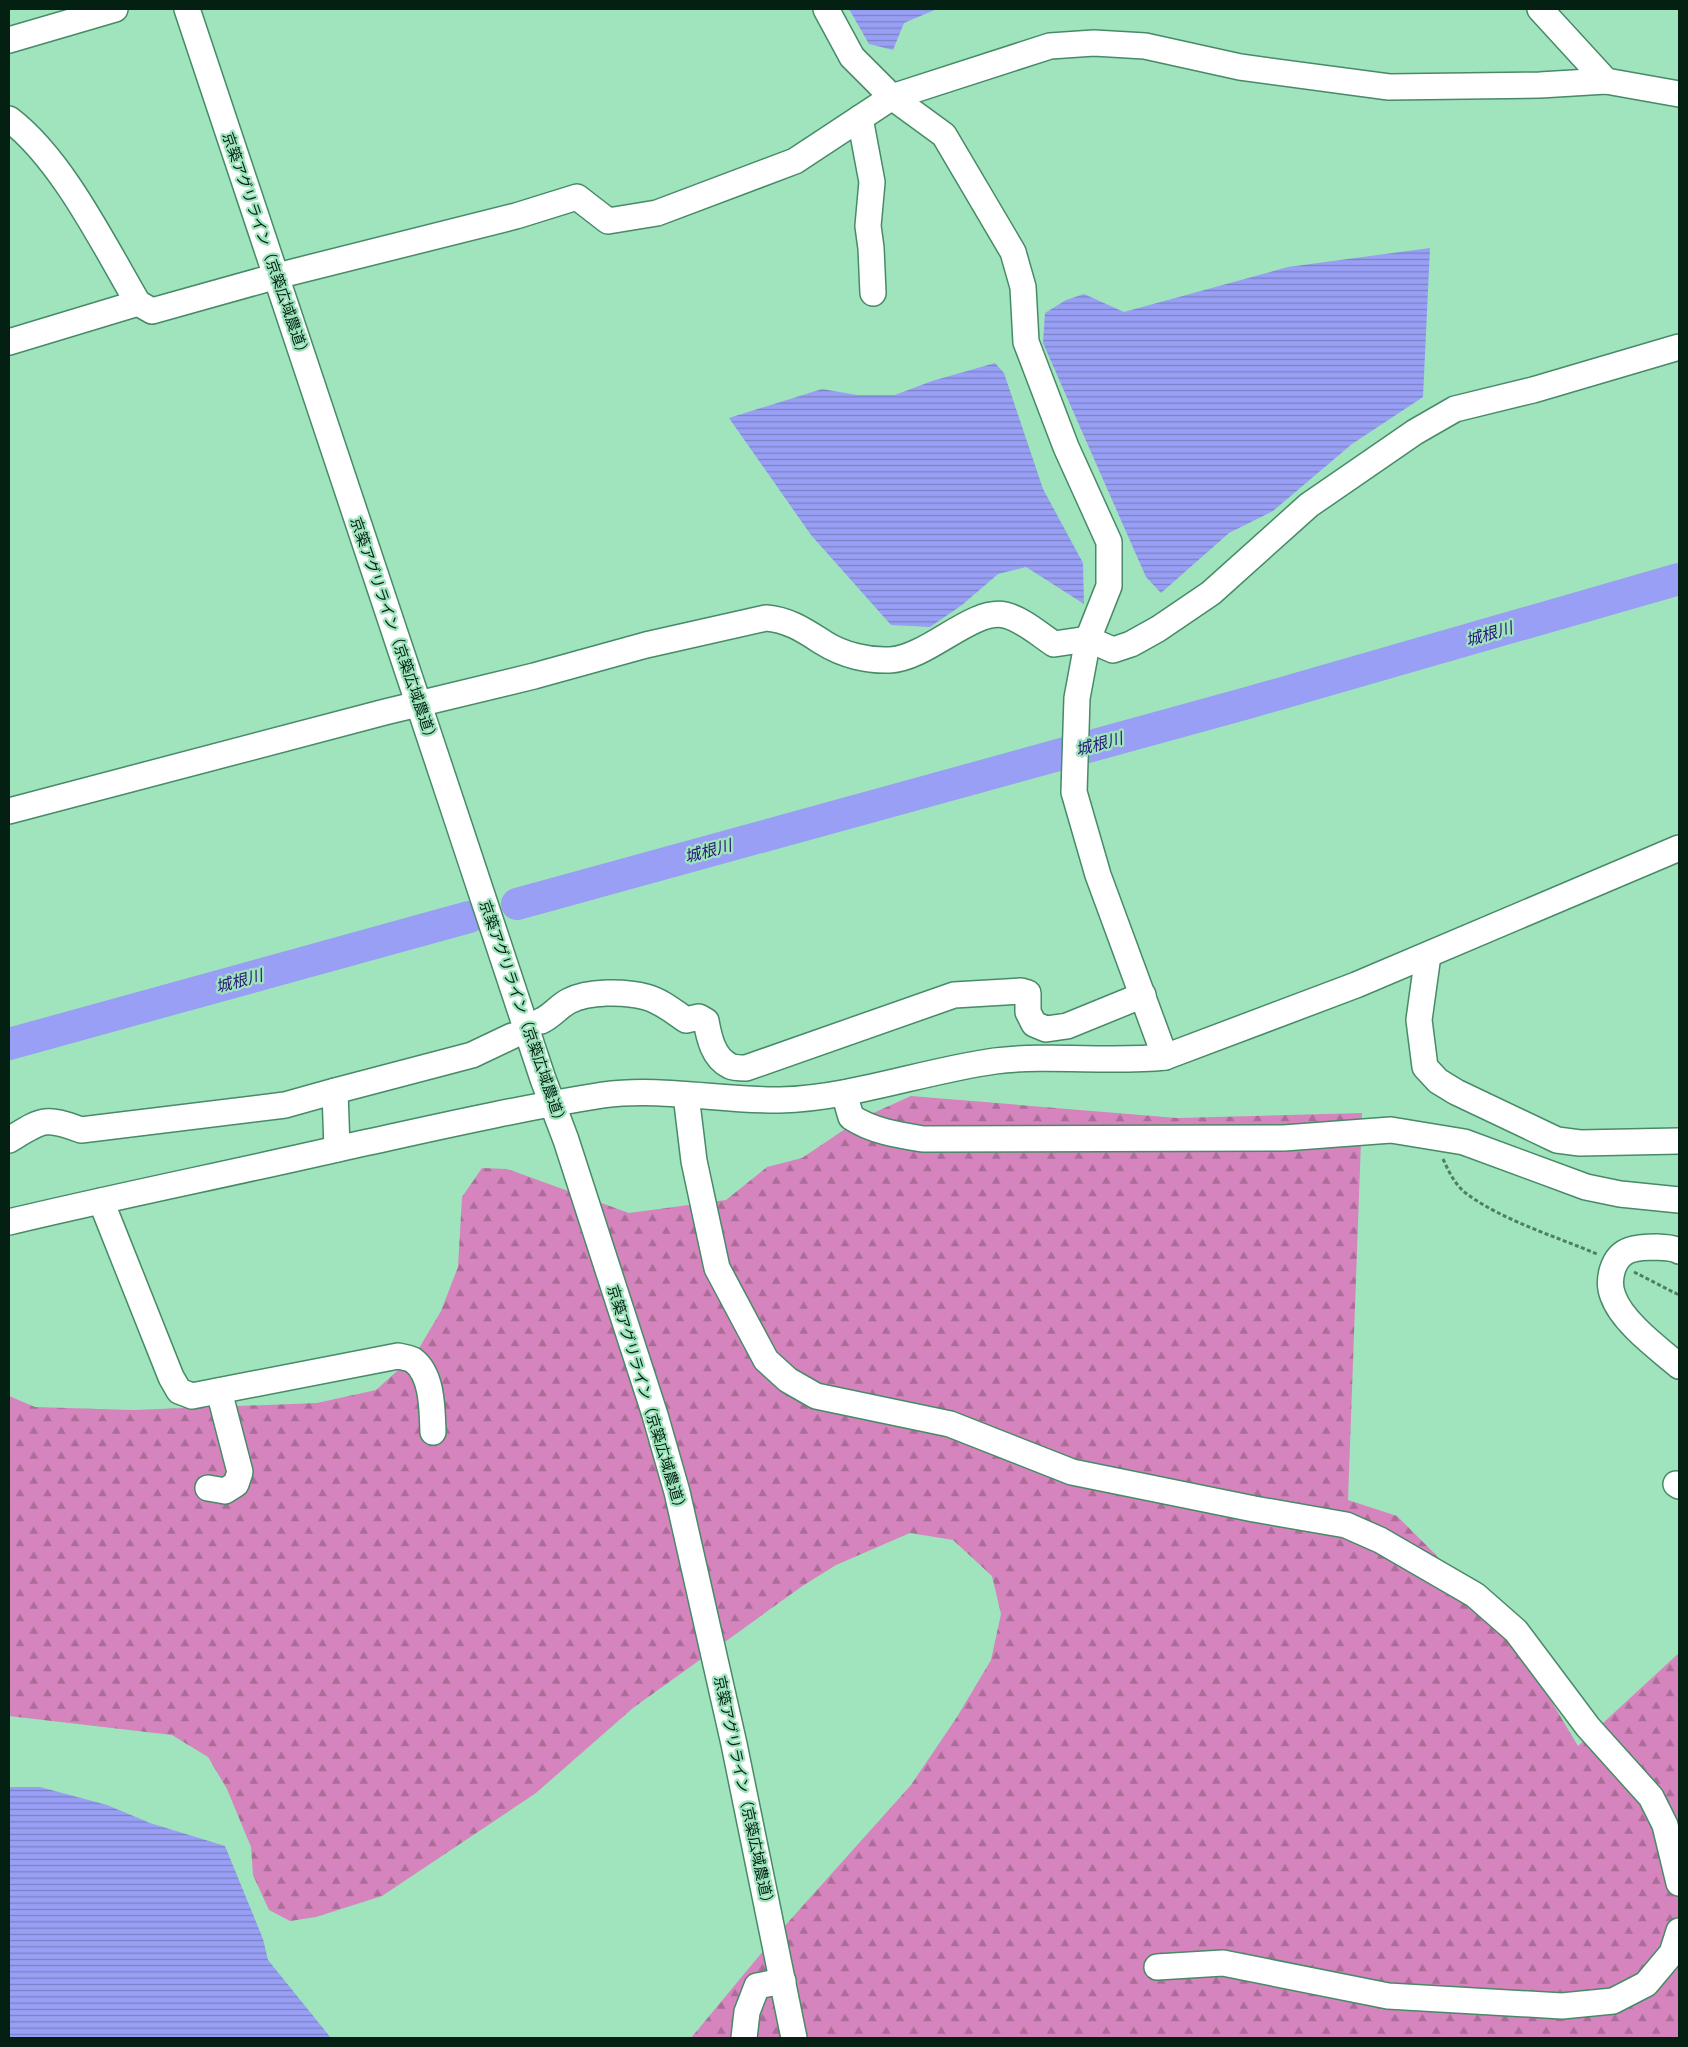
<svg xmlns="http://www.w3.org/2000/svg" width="1688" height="2047" font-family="'Work Sans','Noto Sans JP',sans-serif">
<defs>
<pattern id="forest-firs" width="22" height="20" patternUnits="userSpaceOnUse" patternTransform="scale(1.25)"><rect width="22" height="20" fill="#d684bd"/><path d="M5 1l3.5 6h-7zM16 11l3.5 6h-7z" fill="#ab6c98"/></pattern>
<pattern id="water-rules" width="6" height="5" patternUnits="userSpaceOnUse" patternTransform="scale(1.25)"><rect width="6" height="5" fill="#989ff4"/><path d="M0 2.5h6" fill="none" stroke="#7a81c4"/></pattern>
</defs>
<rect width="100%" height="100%" fill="#9fe4bd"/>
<path fill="url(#forest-firs)" d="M911 1096 1177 1118 1362 1113 1348 1500 1397 1516 1435 1554 1532 1669 1578 1746 1679 1653V2038H691L774 1938 911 1785 957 1717 991 1660 1001 1614 992 1576 953 1540 910 1533 836 1565 801 1587 633 1708 536 1793 382 1896 316 1917 290 1921 269 1910 253 1875 251 1847 227 1789 208 1757 172 1735 9 1716V1396L35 1407 133 1410 317 1403 376 1390 415 1355 441 1311 458 1267 462 1197 482 1168 507 1169 629 1213 726 1200 767 1167 802 1158 860 1119Z"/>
<g fill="url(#water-rules)">
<path d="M849 9H937L904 23 893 50 869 44Z"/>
<path d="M1430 248 1423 397 1352 444 1273 511 1229 533 1161 593 1146 577 1043 343 1045 313 1066 300 1084 294 1124 312 1288 267Z"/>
<path d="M995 363 1004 373 1043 489 1083 563 1084 604 1026 567 998 574 962 605 930 627 891 625 811 535 729 418 822 389 857 395H895L932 381Z"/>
<path d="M9 1787H40L107 1805 150 1823 225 1846 263 1939 268 1960 331 2038H9Z"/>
</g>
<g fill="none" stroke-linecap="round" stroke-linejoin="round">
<g stroke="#989ff4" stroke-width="32">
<path d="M517 904 1251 702 1679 579"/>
<path d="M9 1044 469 917"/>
</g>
<defs>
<g id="minor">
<path d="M187 9C306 365 425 722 543 1079L566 1140 655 1415 677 1492 734 1744 794 2038"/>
<path d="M826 9 852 57 892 97 944 135 1013 252 1023 287 1026 342 1066 447 1109 542V586L1088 639 1077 698 1074 792 1098 875 1165 1057"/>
<path d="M1540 9 1606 81"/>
<path d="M9 40 115 9"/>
<path d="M860 118 872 182 868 226 871 248 873 293"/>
<path d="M9 119C62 159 104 245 138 303L152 311 277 276 516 216 577 197 608 221 657 213 795 161 892 97 1050 46 1094 43 1145 46 1240 67 1389 87 1540 85 1606 81 1679 94"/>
<path d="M9 342 138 303"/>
<path d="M9 811 385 712 534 676 646 645 766 618C790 620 805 631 824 643 843 655 868 661 890 660 928 658 972 608 1005 615 1022 619 1039 634 1054 644L1088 639 1113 650 1131 644 1158 629 1211 593 1309 505 1415 432 1455 409 1533 390 1679 347"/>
<path d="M1428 955 1419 1020 1425 1067 1438 1081 1456 1092 1557 1140 1580 1143 1679 1141"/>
<path d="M541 1021C552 1016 559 1006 569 1001 588 991 625 991 646 997 661 1001 673 1011 686 1020L699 1017 706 1021C709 1037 713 1058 730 1066 734 1068 741 1068 746 1068L954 995 1021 991 1028 993V1012L1034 1024 1046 1029 1067 1026 1143 995"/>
<path d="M844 1093 851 1117C872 1131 898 1135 923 1139L1284 1138 1391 1130 1464 1142 1586 1187 1620 1194 1679 1200"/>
<path d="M686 1095 694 1161 717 1268 766 1360 788 1380 816 1396 950 1424 1072 1472 1254 1509 1346 1525 1380 1540 1475 1595 1516 1631 1588 1727 1651 1797 1665 1825 1679 1883"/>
<path d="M9 1140C42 1120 44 1116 81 1130L285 1105 335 1091"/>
<path d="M337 1149 335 1091 472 1055 512 1036"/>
<path d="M101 1201 171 1377 179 1391 192 1396 398 1356C402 1357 409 1358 413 1360 433 1375 432 1410 433 1432"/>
<path d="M9 1222C118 1196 228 1174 337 1149 425 1130 514 1109 603 1095 662 1087 721 1101 780 1100 853 1098 923 1071 995 1061 1051 1054 1109 1063 1165 1057L1356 985 1679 848"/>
<path d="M1679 1251C1672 1247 1665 1248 1657 1247 1648 1247 1638 1247 1630 1250 1612 1256 1607 1281 1613 1296 1622 1322 1659 1349 1679 1366"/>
<path d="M1676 1484 1679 1486"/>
<path d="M208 1488 225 1491 236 1484 240 1472 219 1391"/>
<path d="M1157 1967 1223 1963 1388 1996 1562 2006 1613 2001 1646 1984 1672 1953 1679 1931"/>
<path d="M744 2038 747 2012 757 1986 783 1981"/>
</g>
</defs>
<use href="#minor" stroke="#478a67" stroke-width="28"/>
<g stroke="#4e7e64" stroke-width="3" stroke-dasharray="4 2.5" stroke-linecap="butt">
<path d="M1443 1159C1449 1172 1455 1185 1467 1194 1502 1220 1557 1237 1597 1254"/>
<path d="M1634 1272 1679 1295"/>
</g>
<use href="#minor" stroke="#fff" stroke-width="25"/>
</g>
<g text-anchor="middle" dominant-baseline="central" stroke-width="4.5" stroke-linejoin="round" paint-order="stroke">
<g font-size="15" fill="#032012" stroke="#9fe4bd">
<text transform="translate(266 246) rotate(71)">京築アグリライン（京築広域農道）</text>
<text transform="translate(394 631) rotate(71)">京築アグリライン（京築広域農道）</text>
<text transform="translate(523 1014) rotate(71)">京築アグリライン（京築広域農道）</text>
<text transform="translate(647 1400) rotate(73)">京築アグリライン（京築広域農道）</text>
<text transform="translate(744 1793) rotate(78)">京築アグリライン（京築広域農道）</text>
</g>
<g font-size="16" font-style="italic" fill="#251577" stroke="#9fe4bd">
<text transform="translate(1489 634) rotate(-16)">城根川</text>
<text transform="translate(1099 744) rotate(-15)">城根川</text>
<text transform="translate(708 851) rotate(-15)">城根川</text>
<text transform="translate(239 981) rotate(-15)">城根川</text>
</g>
</g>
<rect width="1688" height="2047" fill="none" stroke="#032012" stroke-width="20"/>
</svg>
